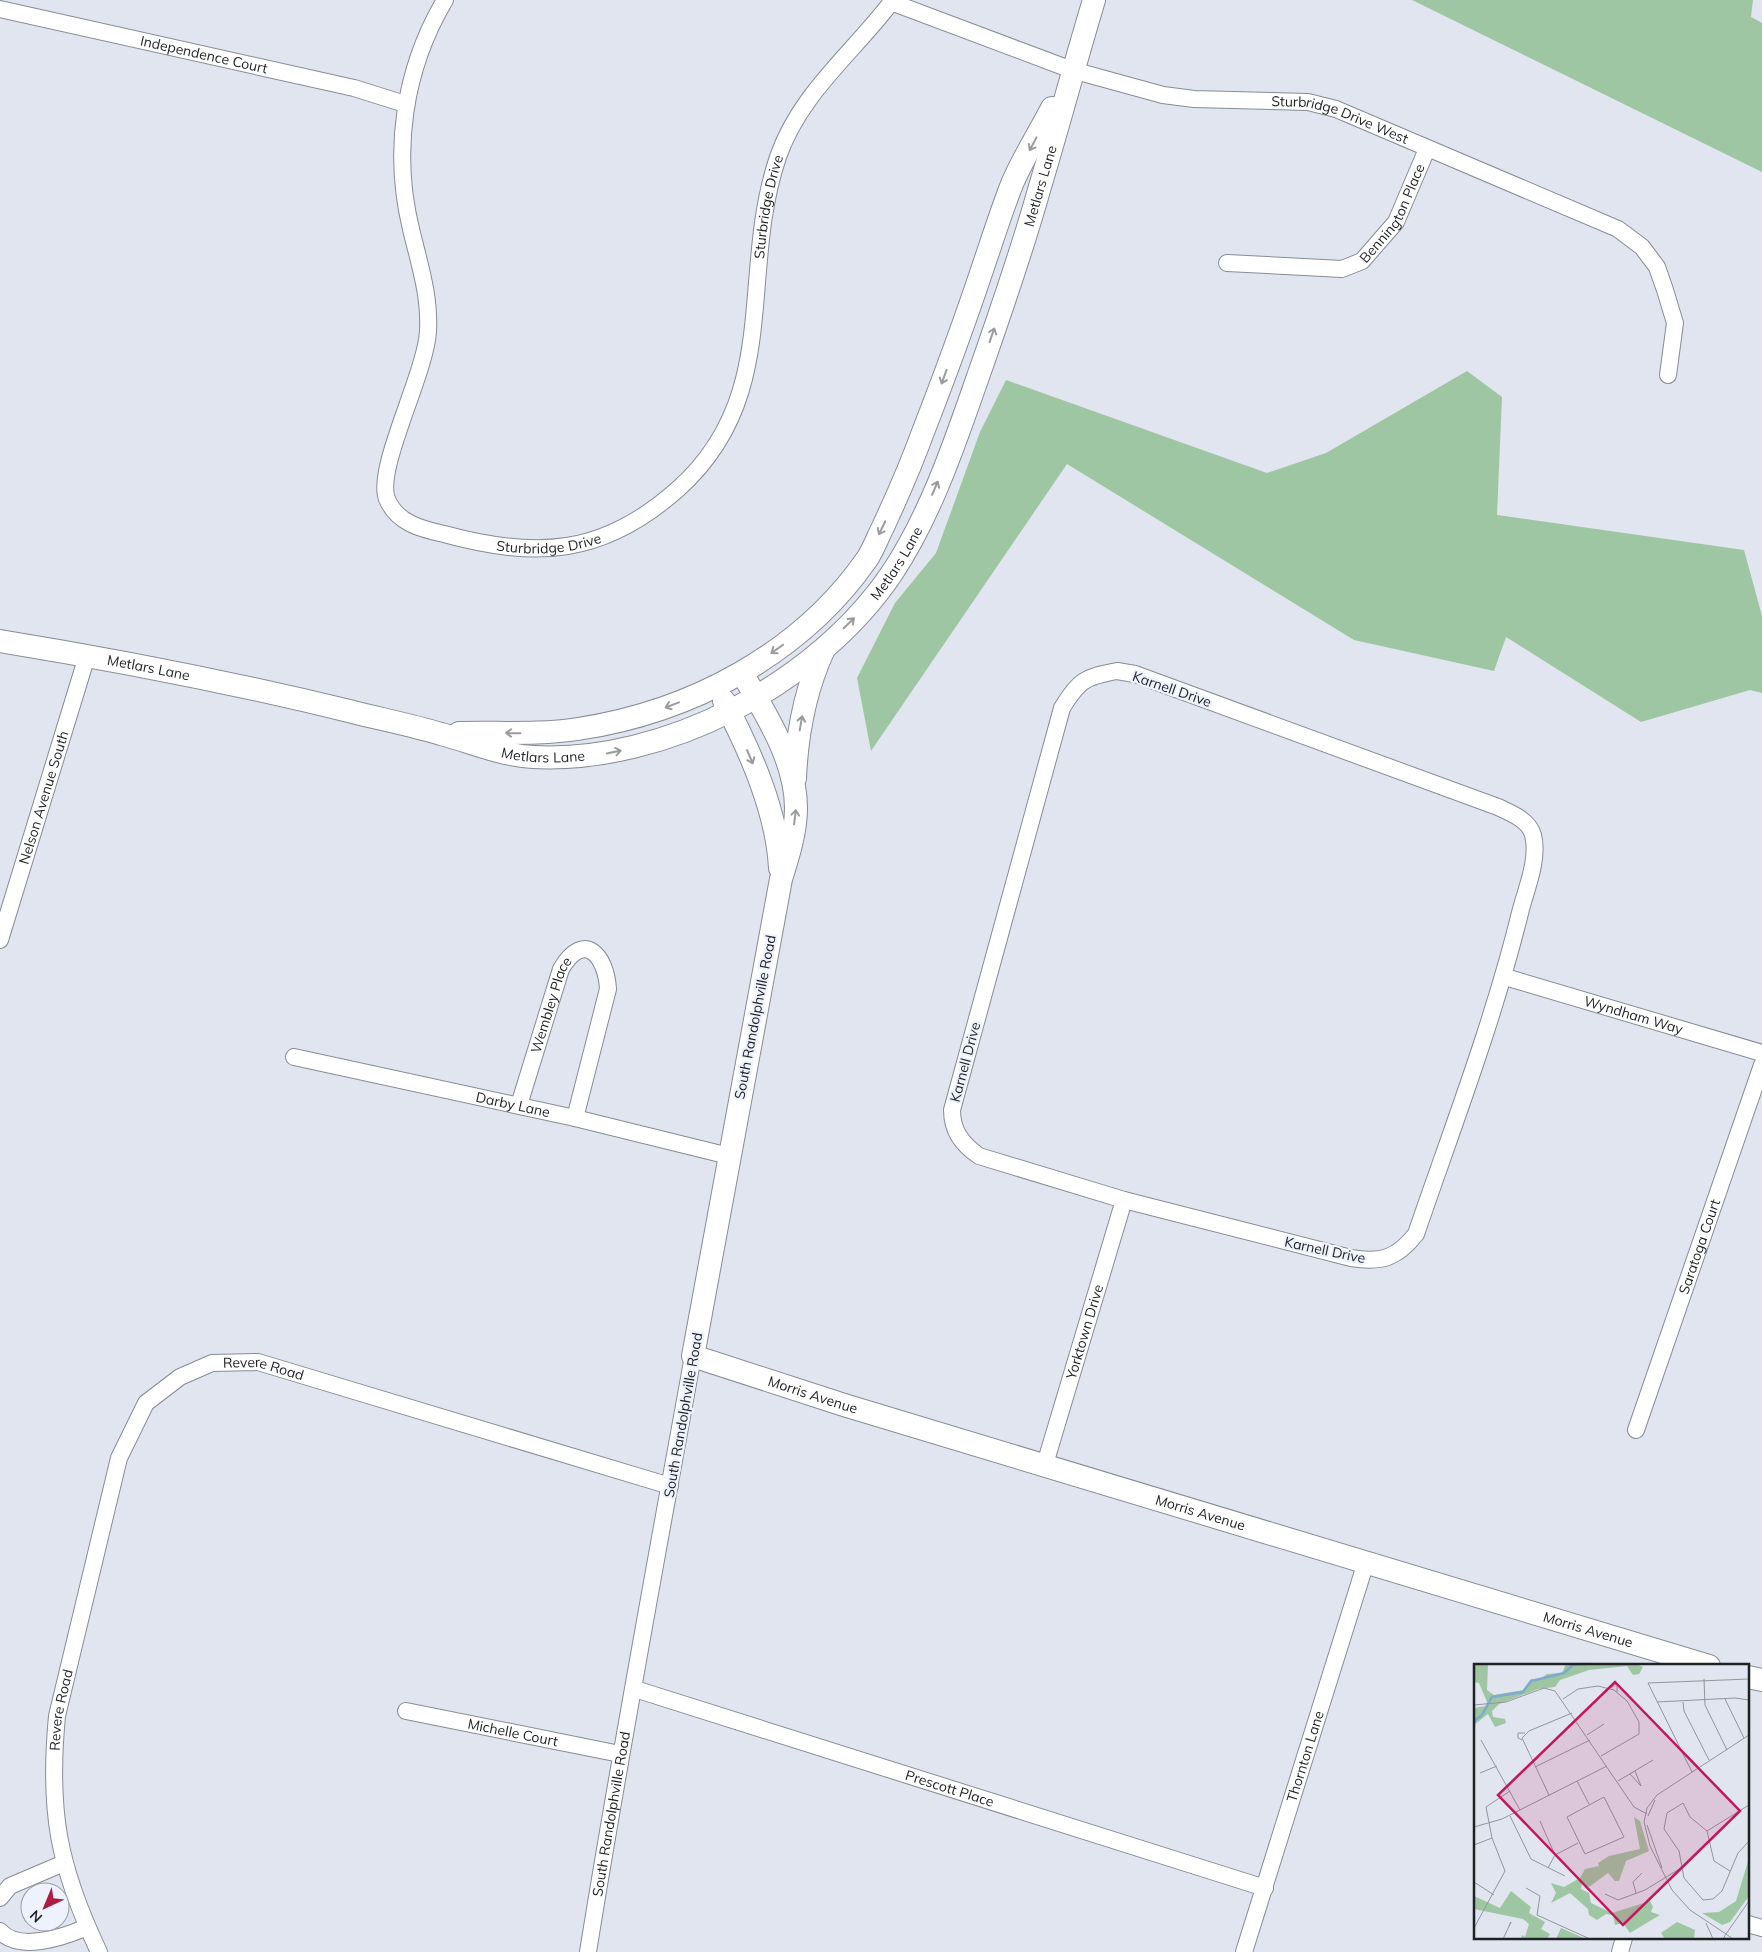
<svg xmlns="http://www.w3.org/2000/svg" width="1762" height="1952" font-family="Mulish,sans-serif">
<rect width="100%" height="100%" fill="#e0e5ef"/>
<g fill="#9fc6a2">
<path d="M1412 0H1753L1751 17 1762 23V172Z"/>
<path d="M1467 371 1502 397 1497 515 1744 550 1762 616V693L1750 690 1641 722 1506 637 1494 671 1354 640 1067 464 871 751 857 678 895 603 936 553 980 432 1006 380 1267 473 1326 453Z"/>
</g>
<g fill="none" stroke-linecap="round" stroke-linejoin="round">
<defs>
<g id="street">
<path id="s1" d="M445 0C404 69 392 151 411 229 419 263 430 295 428 331 426 373 375 469 387 499 397 523 421 529 444 534 536 559 603 556 678 489 783 395 738 275 778 157 800 93 854 52 893 0"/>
<path id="s2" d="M891 2 1072 70 1163 95 1194 99 1308 102 1336 109 1618 229 1642 247 1657 267 1665 290 1675 323 1668 375"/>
<path id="s3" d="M0 9 354 88 405 104"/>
<path id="s4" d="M1227 263 1342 269 1362 261 1396 222 1427 149"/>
<path d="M1117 671 1135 674 1498 807C1511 813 1529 820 1533 835 1539 858 1527 887 1521 909 1494 1020 1453 1126 1416 1234 1397 1258 1382 1263 1351 1258L1124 1200 979 1156C962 1144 952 1131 952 1110L1062 708C1079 680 1085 677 1117 671Z"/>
<path id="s5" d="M0 940 87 656"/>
<path id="s6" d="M1505 977 1762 1053"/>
<path id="s7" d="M294 1057 575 1118 729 1156"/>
<path id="s8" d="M519 1105 561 969C584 930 606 955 608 989L575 1118"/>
<path id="s9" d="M1636 1430 1762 1065"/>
<path id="s10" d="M1045 1464 1124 1200"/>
<path id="s11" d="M635 1689 1265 1888"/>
<path id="s12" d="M406 1711 620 1754"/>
<path d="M0 1898 10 1886 64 1863"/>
<path d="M1748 1924 1762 1928"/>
<path d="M0 1931C18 1952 62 1938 87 1927"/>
<path id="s13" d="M99 1952C58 1866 48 1810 57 1716L119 1458 146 1403 180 1377 212 1363 258 1362 670 1486"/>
<path id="s14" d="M588 1952C620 1753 657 1555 693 1356"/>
<path id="s15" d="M1244 1952 1366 1562"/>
<path d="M1620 1952 1624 1938"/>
</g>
<g id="secondary">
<path id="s16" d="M0 641C117 660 234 683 349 711 380 719 411 725 441 734 472 742 500 755 533 757 665 764 818 683 892 573 932 513 956 439 980 371 1001 311 1022 251 1039 190 1058 127 1075 63 1094 0"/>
<path id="s17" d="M742 673C765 713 796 760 796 808 796 832 788 857 781 879L693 1356 844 1405 1709 1666"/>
<path d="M724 701C750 751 777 811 780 868"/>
<path d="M459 733C498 732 539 735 578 729 691 712 801 654 867 559 873 550 877 539 882 529 897 497 911 465 923 432 944 378 964 324 982 270 992 241 1001 212 1012 184 1023 158 1039 133 1052 108"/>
<path d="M795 778C797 732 805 690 824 649"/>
<path d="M1748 1677 1762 1680"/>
</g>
</defs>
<use href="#street" stroke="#878c95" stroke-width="18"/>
<use href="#secondary" stroke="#878c95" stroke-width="24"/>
<use href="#street" stroke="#fff" stroke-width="16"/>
<use href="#secondary" stroke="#fff" stroke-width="22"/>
</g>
<defs><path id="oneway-shaft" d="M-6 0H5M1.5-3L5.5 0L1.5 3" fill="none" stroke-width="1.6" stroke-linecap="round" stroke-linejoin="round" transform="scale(1.25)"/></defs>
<g stroke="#9a9b9c">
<use href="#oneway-shaft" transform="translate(1033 144) rotate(118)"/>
<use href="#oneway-shaft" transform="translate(992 335) rotate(-71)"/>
<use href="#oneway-shaft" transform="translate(944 377) rotate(110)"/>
<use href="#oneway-shaft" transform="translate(935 488) rotate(-67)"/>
<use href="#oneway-shaft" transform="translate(882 528) rotate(116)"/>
<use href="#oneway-shaft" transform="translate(849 623) rotate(-44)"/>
<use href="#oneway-shaft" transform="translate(777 649) rotate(145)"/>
<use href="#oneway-shaft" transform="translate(672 705) rotate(159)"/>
<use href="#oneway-shaft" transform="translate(801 723) rotate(-80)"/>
<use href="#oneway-shaft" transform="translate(513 733) rotate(-179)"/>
<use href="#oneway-shaft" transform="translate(614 752) rotate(-11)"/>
<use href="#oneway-shaft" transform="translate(750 757) rotate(67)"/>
<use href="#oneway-shaft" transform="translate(795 817) rotate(-83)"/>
</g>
<g text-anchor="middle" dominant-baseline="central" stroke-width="4.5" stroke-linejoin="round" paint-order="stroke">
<g font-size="14" fill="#1e2023" stroke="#eef2fd">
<text stroke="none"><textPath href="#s3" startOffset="209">Independence Court</textPath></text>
<text stroke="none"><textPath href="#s2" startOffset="468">Sturbridge Drive West</textPath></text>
<text stroke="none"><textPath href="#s16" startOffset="1381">Metlars Lane</textPath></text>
<text stroke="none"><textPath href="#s1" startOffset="1141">Sturbridge Drive</textPath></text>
<text stroke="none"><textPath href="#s4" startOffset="194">Bennington Place</textPath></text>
<text stroke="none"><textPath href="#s1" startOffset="692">Sturbridge Drive</textPath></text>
<text stroke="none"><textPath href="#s16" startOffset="976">Metlars Lane</textPath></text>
<text stroke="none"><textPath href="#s16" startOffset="151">Metlars Lane</textPath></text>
<text transform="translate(1172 689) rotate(19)">Karnell Drive</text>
<text stroke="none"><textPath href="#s16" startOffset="556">Metlars Lane</textPath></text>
<text stroke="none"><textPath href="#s5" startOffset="149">Nelson Avenue South</textPath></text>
<text stroke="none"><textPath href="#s8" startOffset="105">Wembley Place</textPath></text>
<text stroke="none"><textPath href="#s6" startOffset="134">Wyndham Way</textPath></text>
<text transform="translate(755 1017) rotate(-79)">South Randolphville Road</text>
<text transform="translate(965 1062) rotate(-75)">Karnell Drive</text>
<text stroke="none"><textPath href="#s7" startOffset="224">Darby Lane</textPath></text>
<text stroke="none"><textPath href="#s9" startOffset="194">Saratoga Court</textPath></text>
<text transform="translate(1325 1250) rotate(12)">Karnell Drive</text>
<text stroke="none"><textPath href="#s10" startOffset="138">Yorktown Drive</textPath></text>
<text stroke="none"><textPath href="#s13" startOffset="700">Revere Road</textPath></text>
<text stroke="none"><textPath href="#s17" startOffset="831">Morris Avenue</textPath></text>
<text transform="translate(683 1415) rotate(-80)">South Randolphville Road</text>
<text stroke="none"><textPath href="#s17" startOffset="1236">Morris Avenue</textPath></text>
<text stroke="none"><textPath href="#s17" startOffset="1641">Morris Avenue</textPath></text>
<text stroke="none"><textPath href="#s13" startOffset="250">Revere Road</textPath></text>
<text stroke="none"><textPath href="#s12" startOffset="109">Michelle Court</textPath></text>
<text stroke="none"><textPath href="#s15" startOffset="205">Thornton Lane</textPath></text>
<text stroke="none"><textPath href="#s11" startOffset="330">Prescott Place</textPath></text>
<text stroke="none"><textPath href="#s14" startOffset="140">South Randolphville Road</textPath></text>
</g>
</g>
<g transform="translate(1474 1664)">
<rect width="275" height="275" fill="#e0e5ef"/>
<path d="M0 0H14L13 26 20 31 49 26 57 15 65 16 73 10 88 9 92 0H162L169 3 165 10 159 11 153 2 115 6 86 16 81 23 64 25 25 40 18 47 19 53 31 55 32 59 21 63 14 50 0 61V44L12 42 13 38 5 19 0 18ZM160 153 166 157 175 187 152 197 145 217H141L134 209 115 223 108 219 107 225 115 229 117 239 138 249 176 237 179 243 177 248 186 251 156 269 149 259 141 261 139 251 132 250 123 256 115 251 114 245 96 229 77 239 82 229 77 219 90 223 106 214 111 205 125 202 124 199 135 192 166 185ZM275 194V232L256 258 248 261 228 249 245 248 262 237ZM37 227 57 243 55 249 71 258 67 265 76 270 73 275H47L48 271 51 273 55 260 49 255 0 245V232L26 244ZM203 258 221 266 220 275H191L187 269ZM87 264 112 275H82Z" fill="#9fc6a2"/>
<path fill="none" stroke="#7eaace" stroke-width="2.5" d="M0 57 8 51 18 33 49 28 57 17 90 9 99 1 111 0"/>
<path fill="none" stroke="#92969d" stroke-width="1" d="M230 15 231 41 253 86M137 24 143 19V28M89 35 104 25 124 22 140 26 153 37 165 58V70L127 92M251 35 270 74M183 38 261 34 275 36M209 38 210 47 235 96M0 41 32 38 70 24 81 27 160 143 173 150M113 71 130 60M7 76 46 146M48 76 44 74V69H51M61 103 116 76M218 108 174 19 275 15M6 109 23 102M156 110 167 122 161 107M103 117 115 140M144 117 179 96M75 131 48 74 55 67 98 49M130 133 150 173 111 190 93 153ZM36 152 57 195 91 212M174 152 181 136M66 157 81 191M173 161 188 204M0 163 28 155 133 102M233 167 275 141M0 181 18 174M74 204 81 191 104 179M256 207 240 197 233 167 216 153 209 139 193 149 190 165 205 187 210 214 229 236 239 235 248 227 264 189 275 177M0 218 20 231M52 224 66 232 63 251 116 275M162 229 159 218 168 209M131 230 144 236 171 226 207 204M232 259 239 275M0 264 31 207 18 174 12 143 36 127M29 275 37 258 35 262M249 275 252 270 216 246 198 226 176 182 170 158 173 144 183 131 275 71M259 275 252 270 275 237"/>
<path fill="#c2185b" fill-opacity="0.15" stroke="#c2185b" stroke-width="2.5" d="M141 18 266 147 149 261 24 131Z"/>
<rect width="275" height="275" fill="none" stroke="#1e2023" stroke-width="2.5"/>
</g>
<g transform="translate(45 1907) rotate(224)"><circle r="24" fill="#eef2fd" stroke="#9b9ea6"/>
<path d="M0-4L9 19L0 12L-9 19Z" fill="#ae1b41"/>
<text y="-8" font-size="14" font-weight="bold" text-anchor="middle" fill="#1e2023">N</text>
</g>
</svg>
